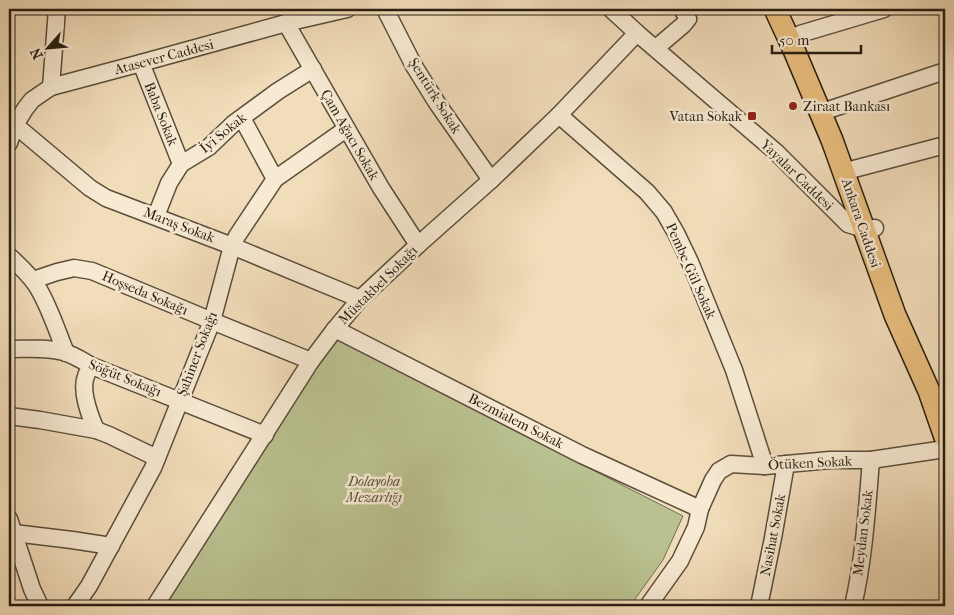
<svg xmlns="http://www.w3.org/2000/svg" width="954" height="615" font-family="'IM FELL French Canon',serif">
<rect width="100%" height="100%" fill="#f2ddba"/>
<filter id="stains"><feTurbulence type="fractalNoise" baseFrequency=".004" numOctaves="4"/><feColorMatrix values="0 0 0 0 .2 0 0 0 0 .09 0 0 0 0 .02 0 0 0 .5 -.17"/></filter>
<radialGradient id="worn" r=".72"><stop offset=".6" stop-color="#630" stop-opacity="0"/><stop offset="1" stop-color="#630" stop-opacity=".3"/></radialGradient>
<path fill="#bac190" stroke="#707051" d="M336 339 683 516 663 560 630 606H160L293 399Z"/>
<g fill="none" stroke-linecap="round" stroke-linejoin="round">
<defs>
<g id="minor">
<path d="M385 9 414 66 437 103 491 180"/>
<path d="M611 9 637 33 776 152 848 224 864 229 875 228"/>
<path d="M286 23 381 188 418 245"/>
<path d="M800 34 884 9"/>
<path d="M656 48 683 25 688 19 682 9"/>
<path d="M141 63 181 164"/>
<path d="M51 87 57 9"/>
<path d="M831 109 945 71"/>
<path d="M559 115 647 192 664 212 676 233 690 262 734 370 765 466"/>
<path d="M242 118 275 179"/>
<path d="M15 125 90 188 106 198 232 246 360 299"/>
<path d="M9 143 15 125 25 109 32 100 51 87 141 63 286 23 347 9"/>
<path d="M854 169 945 145"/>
<path d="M156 216 169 183 181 164 209 147 233 124 278 91 313 69"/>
<path d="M9 256C19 265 31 276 38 288 50 308 57 331 66 353"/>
<path d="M33 280 57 272 74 268 92 271 212 321 311 361"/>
<path d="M335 329 582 455 700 509"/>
<path d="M9 349C27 349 46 347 64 352 74 355 83 361 92 366L265 435"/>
<path d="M92 366C90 369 87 372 86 376 80 391 90 416 96 430"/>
<path d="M9 416 40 420 96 430 109 435 157 458"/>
<path d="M9 519 32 589 40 606"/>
<path d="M14 533 72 540 111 546"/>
<path d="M75 606 89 586 153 468 212 321 232 246 237 236 275 179 346 129"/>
<path d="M155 606 311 361 335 329 360 299 418 245 491 180 559 115 637 33"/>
<path d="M648 606 680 561 696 527 700 509 713 480 719 471 731 464 765 466 830 460H871L945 449"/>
<path d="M759 606 773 538 786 464"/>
<path d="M853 606C864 559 867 509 871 460"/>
</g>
<path id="major" d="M775 9 794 50 832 140 895 315 929 391 945 437"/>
</defs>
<use href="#minor" stroke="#5a4e3c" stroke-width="19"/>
<use href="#major" stroke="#271e12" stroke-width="24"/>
<use href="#minor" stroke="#f7e9d2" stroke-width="16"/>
<use href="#major" stroke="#e9be7d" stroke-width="21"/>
</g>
<g fill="#8f2418" stroke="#f7e9d2" stroke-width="2">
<circle cx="793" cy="106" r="5"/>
<rect x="747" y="111" width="10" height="10" rx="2.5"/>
</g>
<g text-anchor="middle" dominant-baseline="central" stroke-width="5" stroke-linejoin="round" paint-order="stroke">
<g font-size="14" fill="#271e12" stroke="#f7e9d2">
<text transform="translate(164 57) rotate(-15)">Atasever Caddesi</text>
<text transform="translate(435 96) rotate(58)">Şentürk Sokak</text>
<text transform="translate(161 114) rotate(68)">Baba Sokak</text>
<text transform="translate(223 133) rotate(-39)">İyi Sokak</text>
<text transform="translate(350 135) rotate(60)">Çam Ağacı Sokak</text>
<text transform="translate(797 175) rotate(44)">Yayalar Caddesi</text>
<text transform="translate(861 223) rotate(71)">Ankara Caddesi</text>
<text transform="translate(179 225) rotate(21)">Maraş Sokak</text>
<text transform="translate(691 271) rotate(66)">Pembe Gül Sokak</text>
<text transform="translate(378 285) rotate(-45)">Müstakbel Sokağı</text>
<text transform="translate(145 293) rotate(23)">Hoşseda Sokağı</text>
<text transform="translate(197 354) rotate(-69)">Şahiner Sokağı</text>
<text transform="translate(125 378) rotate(22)">Söğüt Sokağı</text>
<text transform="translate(516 421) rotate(27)">Bezmialem Sokak</text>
<text transform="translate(810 463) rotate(-3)">Ötüken Sokak</text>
<text transform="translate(863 533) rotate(-83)">Meydan Sokak</text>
<text transform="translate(773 535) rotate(-79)">Nasihat Sokak</text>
</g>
<g font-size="14" fill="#271e12" stroke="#f7e9d2" text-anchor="start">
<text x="803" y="106">Ziraat Bankası</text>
<text x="742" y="116" text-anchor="end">Vatan Sokak</text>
</g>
<g font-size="14" font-style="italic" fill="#534f38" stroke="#f7e9d2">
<text x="374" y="481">Dolayoba<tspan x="374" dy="16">Mezarlığı</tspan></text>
</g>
</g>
<rect width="954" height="615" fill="none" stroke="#f2ddba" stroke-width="30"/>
<rect x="10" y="10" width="934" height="595" fill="none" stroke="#271e12" stroke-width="2.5"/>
<rect x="15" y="15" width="924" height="585" fill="none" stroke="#271e12"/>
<g transform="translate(48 48) rotate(243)" stroke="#f7e9d2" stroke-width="4" paint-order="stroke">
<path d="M0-4L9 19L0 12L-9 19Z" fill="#271e12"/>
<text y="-8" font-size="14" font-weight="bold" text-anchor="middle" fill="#271e12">N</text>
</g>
<path d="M772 45v8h89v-8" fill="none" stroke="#271e12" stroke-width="2.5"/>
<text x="779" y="45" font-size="15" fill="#271e12" stroke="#f7e9d2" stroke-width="4" paint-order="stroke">50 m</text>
<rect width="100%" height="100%" filter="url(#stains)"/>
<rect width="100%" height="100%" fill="url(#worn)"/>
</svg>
